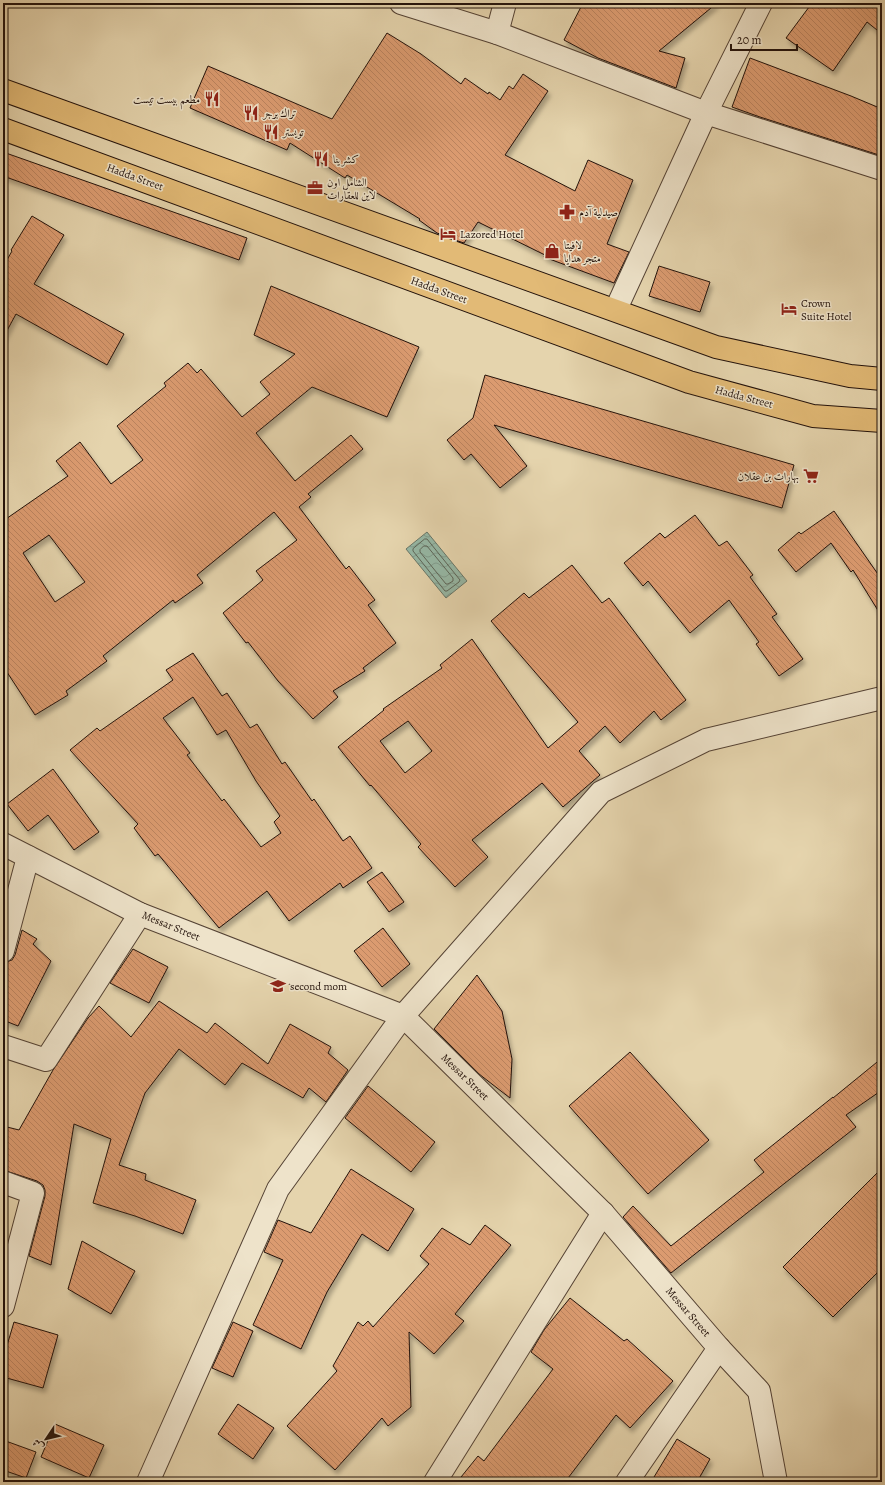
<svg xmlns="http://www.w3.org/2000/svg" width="885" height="1485" font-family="Alegreya,Amiri,serif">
<defs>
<pattern id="water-waves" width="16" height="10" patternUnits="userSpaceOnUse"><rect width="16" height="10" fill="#96b8a6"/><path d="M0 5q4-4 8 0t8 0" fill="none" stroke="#819d8e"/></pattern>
<pattern id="building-back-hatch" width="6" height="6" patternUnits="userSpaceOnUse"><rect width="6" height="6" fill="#db9b6f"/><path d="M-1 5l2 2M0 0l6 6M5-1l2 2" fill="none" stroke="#bc845f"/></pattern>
<filter id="shadow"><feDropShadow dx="2.5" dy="4.5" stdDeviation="2" flood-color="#0004"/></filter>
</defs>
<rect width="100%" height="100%" fill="#e5d4ad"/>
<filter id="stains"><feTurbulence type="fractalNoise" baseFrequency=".005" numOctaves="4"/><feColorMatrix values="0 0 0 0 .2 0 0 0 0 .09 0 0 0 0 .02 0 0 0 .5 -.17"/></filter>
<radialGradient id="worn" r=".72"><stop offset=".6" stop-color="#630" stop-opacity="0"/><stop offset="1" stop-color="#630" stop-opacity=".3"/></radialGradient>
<path fill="url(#water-waves)" stroke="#687668" d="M427 532 467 581 446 598 406 549Z"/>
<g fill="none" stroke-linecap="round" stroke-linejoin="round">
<g stroke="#5c6558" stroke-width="1">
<path d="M425 539H427L460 580 459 582 447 591H445L413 551V549Z"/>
<path d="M424 546H427L453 578V581L448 584H446L420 552V550Z"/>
</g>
</g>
<g fill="url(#building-back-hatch)" stroke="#23120b" fill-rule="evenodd" filter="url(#shadow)">
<path d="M583 3H717L659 51 685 58 676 88 598 58 564 40Z"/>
<path d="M812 3H882V34L867 22 833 71 786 38Z"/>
<path d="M387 33 421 54 461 84 465 78 488 94 489 92 500 100 509 86 513 89 523 74 548 91 505 155 575 191 588 160 633 180 607 244 629 252 614 283 544 257 545 255 478 222 464 243 452 239 442 231 440 234 437 233 419 220 420 219 347 175 345 178 290 143 287 150 190 108 208 66 332 119Z"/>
<path d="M750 58 851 96 882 109V156L760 117 732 107Z"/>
<path d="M3 152 247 238 239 260 3 176Z"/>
<path d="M32 216 64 235 34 284 124 334 107 365 16 314 3 338V267L12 251 11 250Z"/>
<path d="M659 266 710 282 700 312 649 296Z"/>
<path d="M271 286 419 347 387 417 312 387 256 433 295 481 351 435 363 449 308 494 311 497 299 507 346 569 349 566 375 600 368 605 396 643 363 668 365 671 333 691 338 697 313 719 278 681 248 642 246 643 223 613 263 580 256 571 297 540 274 512 197 575 203 583 175 603 173 600 103 656 107 661 66 691 68 695 35 715 3 666V521L68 476 56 461 80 442 111 484 143 460 117 426 166 386 164 383 188 363 197 373 201 369 242 417 270 394 260 382 295 354 254 335ZM49 535 85 582 55 602 23 553Z"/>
<path d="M485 375 794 465 782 508 494 425 527 466 500 488 471 454 464 460 447 440 473 418Z"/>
<path d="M834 511 882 580V617L853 570 851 572 831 543 796 572 778 550 799 532 801 534Z"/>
<path d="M695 515 719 546 727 541 753 575 750 577 777 614 772 617 803 659 779 676 756 644 759 642 729 600 690 633 648 581 643 586 624 563 660 533 665 538Z"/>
<path d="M572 565 602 603 609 598 686 700 661 720 654 711 620 743 605 726 579 751 600 775 563 807 542 783 472 840 488 857 455 887 418 847 421 844 371 785 370 786 338 747 384 710 383 709 442 668 440 665 472 639 548 748 578 722 491 621 524 593 529 598ZM408 721 432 751 405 773 380 741Z"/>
<path d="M193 653 222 696 227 693 250 728 257 724 282 764 285 762 312 801 314 799 343 841 350 836 372 868 343 888 340 883 289 921 267 891 219 928 158 854 155 856 134 828 138 824 70 750 97 728 100 731 173 680 166 670ZM193 697 217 735 226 730 256 781 280 816 274 822 281 833 261 847 224 799 222 801 187 755 190 753 163 718Z"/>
<path d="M53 769 99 832 74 850 48 815 28 831 7 804Z"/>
<path d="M382 872 404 902 389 912 367 882Z"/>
<path d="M383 928 410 964 382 987 354 951Z"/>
<path d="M22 930 37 939 33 944 51 961 18 1026 3 1020V963L12 960 15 955Z"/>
<path d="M133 949 168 967 149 1003 110 983Z"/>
<path d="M477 975 502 1011 512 1059 510 1098 479 1074 434 1029Z"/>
<path d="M159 1001 207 1033 215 1023 268 1064 290 1024 331 1047 328 1053 348 1070 326 1102 309 1088 303 1098 242 1063 225 1085 179 1049 145 1093 119 1165 146 1174 145 1180 196 1200 183 1234 135 1216 93 1203 111 1139 74 1124 51 1265 29 1256 45 1196V1190L43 1185 37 1181 3 1170V1126L19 1130 53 1070 88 1018 99 1006 131 1037Z"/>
<path d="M630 1052 709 1140 648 1194 569 1106Z"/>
<path d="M882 1058V1090L846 1115 856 1127 671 1273 623 1217 633 1206 671 1246 764 1172 754 1160 833 1097V1098Z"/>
<path d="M368 1086 435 1142 411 1172 345 1118Z"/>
<path d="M882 1168V1268L833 1317 783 1267Z"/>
<path d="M351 1169 414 1209 388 1251 362 1234 327 1292 301 1349 253 1325 283 1260 264 1252 278 1220 311 1233Z"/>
<path d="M485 1225 511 1245 455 1314 464 1321 434 1354 409 1332 411 1407 388 1426 382 1418 335 1470 287 1426 337 1371 333 1366 358 1322 363 1326 368 1321 373 1327 429 1264 420 1256 442 1228 470 1245Z"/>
<path d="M82 1241 135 1271 111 1314 68 1289Z"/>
<path d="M570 1298 624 1341 627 1339 673 1381 630 1428 616 1415 565 1482H457L478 1456 484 1461 553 1369 531 1352 544 1330Z"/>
<path d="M14 1322 58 1335 43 1388 3 1377V1359Z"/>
<path d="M233 1322 253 1331 233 1377 212 1368Z"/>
<path d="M238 1404 274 1428 253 1459 218 1434Z"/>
<path d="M55 1424 104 1445 89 1478 41 1457Z"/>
<path d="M677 1439 710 1459 697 1482H651Z"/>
<path d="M3 1440 36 1452 26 1478 3 1470Z"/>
</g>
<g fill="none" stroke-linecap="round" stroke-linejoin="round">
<defs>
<g id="minor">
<path d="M401 3 497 33 706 113 882 169"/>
<path d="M497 33 505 3"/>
<path d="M616 309 706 113 761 3"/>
<path d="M3 844 140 914 403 1016 603 1213 719 1348 759 1391 776 1482"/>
<path d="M3 951 28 857"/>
<path d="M3 1046 46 1060 140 914"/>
<path d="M3 1182 33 1193 3 1306"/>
<path d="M148 1482 278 1189 403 1016 601 792 706 740 882 698"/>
<path d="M435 1482 603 1213"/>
<path d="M627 1482 719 1348"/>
</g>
<g id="major">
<path d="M3 90 716 347 850 376 882 379"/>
<path d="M3 129 689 382 813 416 882 421"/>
</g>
</defs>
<use href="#minor" stroke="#544234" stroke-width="24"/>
<use href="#major" stroke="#23120b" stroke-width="24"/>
<use href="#minor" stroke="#eee3ca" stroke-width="22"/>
<use href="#major" stroke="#e2ba76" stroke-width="22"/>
</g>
<defs>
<symbol id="restaurant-bare" viewBox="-9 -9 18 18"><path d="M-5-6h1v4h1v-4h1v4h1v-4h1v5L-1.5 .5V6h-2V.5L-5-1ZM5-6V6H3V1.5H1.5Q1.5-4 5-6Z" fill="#8f2418" stroke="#eee3ca" stroke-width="2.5" paint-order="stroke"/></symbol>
<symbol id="office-bare" viewBox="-9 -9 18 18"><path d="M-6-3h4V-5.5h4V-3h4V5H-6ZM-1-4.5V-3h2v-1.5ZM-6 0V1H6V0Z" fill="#8f2418" stroke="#eee3ca" stroke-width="2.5" paint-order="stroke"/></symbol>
<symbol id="pharmacy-bare" viewBox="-9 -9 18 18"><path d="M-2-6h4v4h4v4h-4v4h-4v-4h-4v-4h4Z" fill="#8f2418" stroke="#eee3ca" stroke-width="2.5" paint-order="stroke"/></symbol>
<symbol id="hotel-bare" viewBox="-9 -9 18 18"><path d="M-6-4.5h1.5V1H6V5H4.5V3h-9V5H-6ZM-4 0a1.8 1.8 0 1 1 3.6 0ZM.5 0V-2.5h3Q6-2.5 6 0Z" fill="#8f2418" stroke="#eee3ca" stroke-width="2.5" paint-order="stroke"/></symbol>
<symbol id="shop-bare" viewBox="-9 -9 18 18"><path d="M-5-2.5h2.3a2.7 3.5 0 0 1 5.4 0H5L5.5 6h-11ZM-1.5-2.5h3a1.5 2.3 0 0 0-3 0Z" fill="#8f2418" stroke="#eee3ca" stroke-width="2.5" paint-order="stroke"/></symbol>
<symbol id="supermarket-bare" viewBox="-9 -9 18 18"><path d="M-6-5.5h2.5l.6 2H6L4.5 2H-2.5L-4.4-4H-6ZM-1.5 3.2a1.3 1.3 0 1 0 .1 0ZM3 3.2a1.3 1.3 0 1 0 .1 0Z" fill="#8f2418" stroke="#eee3ca" stroke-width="2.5" paint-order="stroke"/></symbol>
<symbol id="school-bare" viewBox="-9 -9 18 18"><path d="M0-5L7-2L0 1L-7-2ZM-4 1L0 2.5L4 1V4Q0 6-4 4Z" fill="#8f2418" stroke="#eee3ca" stroke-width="2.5" paint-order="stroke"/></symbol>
</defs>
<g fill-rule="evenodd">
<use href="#restaurant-bare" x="201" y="88" width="22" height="22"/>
<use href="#restaurant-bare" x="240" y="102" width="22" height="22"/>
<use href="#restaurant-bare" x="260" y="121" width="22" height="22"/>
<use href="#restaurant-bare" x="310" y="148" width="22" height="22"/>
<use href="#office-bare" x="304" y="177" width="22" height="22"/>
<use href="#pharmacy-bare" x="556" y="201" width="22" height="22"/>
<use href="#hotel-bare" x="437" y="223" width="22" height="22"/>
<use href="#shop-bare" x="541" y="240" width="22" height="22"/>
<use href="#hotel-bare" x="778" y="298" width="22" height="22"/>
<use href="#supermarket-bare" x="800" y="465" width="22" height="22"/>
<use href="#school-bare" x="267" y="975" width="22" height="22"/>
</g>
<g text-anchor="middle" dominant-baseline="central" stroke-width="3" stroke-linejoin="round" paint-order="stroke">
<g font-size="11" fill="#23120b" stroke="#eee3ca" text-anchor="start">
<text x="200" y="99" text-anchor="end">مطعم بيست تيست</text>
<text x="263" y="113">تراك برجر</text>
<text x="283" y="132">تويستر</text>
<text x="333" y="159">كشرينا</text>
<text x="327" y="182">الشامل اون<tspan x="327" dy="13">لاين للعقارات</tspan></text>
<text x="579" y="212">صيدلية آدم</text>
<text x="460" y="234">Lazored Hotel</text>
<text x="564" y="245">لافيتا<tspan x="564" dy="13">متجر هدايا</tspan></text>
<text x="801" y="303">Crown<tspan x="801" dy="13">Suite Hotel</tspan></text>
<text x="799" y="476" text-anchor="end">بهارات بن عقلان</text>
<text x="290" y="986">second mom</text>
</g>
<g font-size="11" fill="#23120b" stroke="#eee3ca">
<text transform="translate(135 177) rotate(20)">Hadda Street</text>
<text transform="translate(439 290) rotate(20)">Hadda Street</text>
<text transform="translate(744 397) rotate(15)">Hadda Street</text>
<text transform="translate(171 926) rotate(22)">Messar Street</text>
<text transform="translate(465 1077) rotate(44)">Messar Street</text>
<text transform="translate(688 1312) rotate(49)">Messar Street</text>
</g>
</g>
<rect width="885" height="1485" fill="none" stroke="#e5d4ad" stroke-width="16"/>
<rect x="4" y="4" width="877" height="1477" fill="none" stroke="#23120b" stroke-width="2"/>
<rect x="8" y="8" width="869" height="1469" fill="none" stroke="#23120b"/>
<g transform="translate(46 1439) rotate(235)" stroke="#eee3ca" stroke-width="3" paint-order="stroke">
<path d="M0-3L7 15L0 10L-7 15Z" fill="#23120b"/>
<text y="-6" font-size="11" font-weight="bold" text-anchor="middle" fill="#23120b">ش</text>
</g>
<path d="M731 44v6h66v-6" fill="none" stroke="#23120b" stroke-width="2"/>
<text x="737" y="44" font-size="12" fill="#23120b" stroke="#eee3ca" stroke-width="3" paint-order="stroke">20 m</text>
<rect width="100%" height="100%" filter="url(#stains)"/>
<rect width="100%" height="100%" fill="url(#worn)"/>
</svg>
